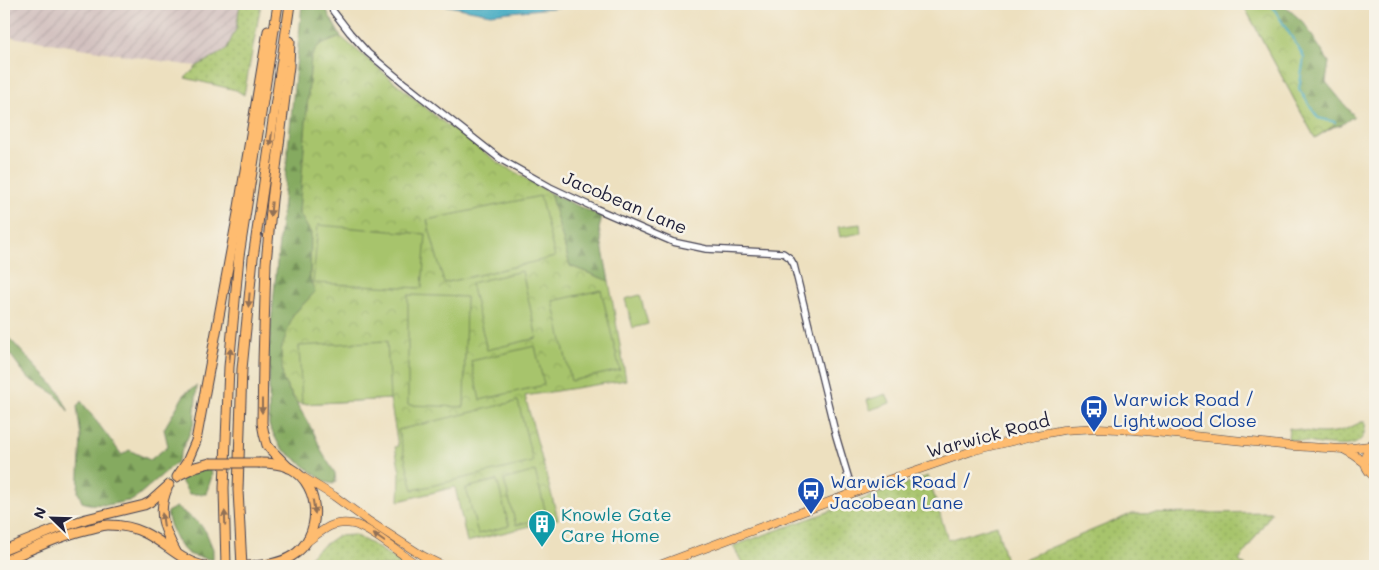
<svg xmlns="http://www.w3.org/2000/svg" width="1379" height="570" font-family="Mali,sans-serif">
<defs>
<pattern id="industrial-furrows" width="10" height="10" patternUnits="userSpaceOnUse" patternTransform="scale(1.25)"><rect width="10" height="10" fill="#d1bfbe"/><path d="M-1 1l2-2M0 10L10 0M9 11l2-2" fill="none" stroke="#b3a4a4"/></pattern>
<pattern id="grass-dots" width="8" height="8" patternUnits="userSpaceOnUse" patternTransform="scale(1.25)"><rect width="8" height="8" fill="#a7c46c"/><path d="M2 2h.1M6 6h.1" fill="none" stroke="#8fa85e" stroke-width="1.8" stroke-linecap="round"/></pattern>
<pattern id="forest-firs" width="22" height="20" patternUnits="userSpaceOnUse" patternTransform="scale(1.25)"><rect width="22" height="20" fill="#85aa60"/><path d="M5 1l3.5 6h-7zM16 11l3.5 6h-7z" fill="#6c8a50"/></pattern>
<pattern id="park-crowns" width="20" height="18" patternUnits="userSpaceOnUse" patternTransform="scale(1.25)"><rect width="20" height="18" fill="#a7c46c"/><path d="M2 6a3 3 0 1 1 6 0M12 15a3 3 0 1 1 6 0" fill="none" stroke="#8fa85e"/></pattern>
</defs>
<rect width="100%" height="100%" fill="#f7f3e8"/>
<filter id="ink" filterUnits="userSpaceOnUse"><feTurbulence type="fractalNoise" baseFrequency=".02" numOctaves="2"/><feDisplacementMap in="SourceGraphic" scale="10" xChannelSelector="R" yChannelSelector="G"/><feConvolveMatrix kernelMatrix="1 2 1 2 8 2 1 2 1" color-interpolation-filters="sRGB"/></filter>
<filter id="wash" filterUnits="userSpaceOnUse"><feTurbulence type="fractalNoise" baseFrequency=".0096" numOctaves="4" result="noise"/><feDisplacementMap in="SourceGraphic" scale="20" xChannelSelector="R" yChannelSelector="G"/><feGaussianBlur stdDeviation="1.12" result="paint"/><feColorMatrix in="noise" values="0 0 0 0 0 0 0 0 0 0 0 0 0 0 0 0 0 1.4 0 .05"/><feComposite in="paint" operator="in"/></filter>
<g filter="url(#wash)">
<rect width="100%" height="100%" fill="#ede0bf"/>
<path fill="url(#industrial-furrows)" d="M4 4H240L236 29 226 50 197 66 179 64 38 41 4 36Z"/>
<g fill="url(#grass-dots)" stroke="#647354">
<path d="M240 4H261L244 95 236 90 185 78 197 66 226 50 236 29Z"/>
<path d="M1361 422H1365C1366 430 1364 439 1356 443 1343 450 1304 441 1288 439L1289 428C1318 434 1334 437 1361 422Z"/>
<path d="M928 476 948 540 997 525 1007 566 1131 514 1272 512 1239 561 1246 566H744L733 546Z"/>
<path d="M354 535 370 543 406 566H300L317 550 337 536Z"/>
</g>
<g fill="url(#forest-firs)" stroke="#54664e">
<path d="M302 4H326L328 13 341 37 318 46 311 58 299 213 311 233 310 278 315 292 293 315 283 380 314 433 323 454 335 473 336 482 333 484 325 482 280 447 269 425V345Z"/>
<path d="M1240 4H1283L1304 23 1329 62 1326 82 1354 116 1341 125 1333 127 1315 138 1244 6Z"/>
<path d="M550 193 602 217 599 229 609 281 570 266Z"/>
<path d="M9 338 58 390 69 412 55 394 27 377 4 346V340Z"/>
<path d="M197 386 194 423 177 462 133 500 107 505 89 504 82 502 78 492 81 437 77 407 81 401 122 455 129 450 150 460 168 446 164 429 185 393Z"/>
<path d="M211 466 212 476 206 494H189L181 481 189 472Z"/>
<path d="M176 507 199 523 206 532 213 549V560C206 558 195 557 189 554 177 547 169 524 167 512Z"/>
</g>
<g fill="url(#park-crowns)" stroke="#647354">
<path d="M1240 4H1271L1304 58 1299 89 1318 118 1335 122 1333 126 1315 138 1244 6Z"/>
<path d="M341 37 439 119 499 163 550 193 570 266 609 281 626 380 525 396 558 519 467 542 455 487 399 501 400 472 395 447 398 446 390 399 302 404 297 403 283 380 281 350 293 315 315 292 310 278 311 233 299 213 311 58 318 46Z"/>
</g>
<g fill="#a7c46c" stroke="#647354">
<path d="M540 196 555 257 444 283 427 220Z"/>
<path d="M860 224 861 233 840 237 838 227Z"/>
<path d="M318 225 426 234 422 288 313 283Z"/>
<path d="M522 271 537 338 487 350 471 283Z"/>
<path d="M601 290 620 370 571 381 553 301Z"/>
<path d="M408 295 466 297 464 407 408 405Z"/>
<path d="M640 295 648 324 633 328 625 299Z"/>
<path d="M387 341 390 399 302 404 299 346Z"/>
<path d="M535 346 544 385 480 400 471 361Z"/>
<path d="M886 394 890 403 870 410 867 400Z"/>
<path d="M518 401 533 462 413 490 398 430Z"/>
<path d="M535 471 547 517 516 525 504 480Z"/>
<path d="M497 480 509 526 478 534 466 488Z"/>
</g>
<path fill="#44acc3" stroke="#33677f" d="M438 4H592L490 14Z"/>
<g fill="none" stroke-linecap="round" stroke-linejoin="round">
<path stroke="#44acc3" stroke-width="2" d="M1271 4 1304 57 1299 89 1318 118 1335 122"/>
</g>
</g>
<g filter="url(#ink)">
<g fill="none" stroke-linecap="round" stroke-linejoin="round">
<defs>
<path id="minor" d="M330 4 333 11 350 33 368 53 405 84 500 159 550 187 597 209 673 242 706 249 783 253 790 258 794 265 836 436 853 493"/>
<g id="major">
<path d="M1369 446C1363 458 1363 469 1375 477"/>
<path d="M1345 450 1354 455 1365 463"/>
<path d="M301 476 334 496 367 520 401 542 423 556 443 566"/>
<path d="M307 542C315 536 324 528 333 525 339 523 347 523 353 524 369 527 403 556 419 566"/>
<path d="M657 566 885 481 975 450 1037 435 1063 430 1099 428 1134 430 1292 446 1343 449 1369 446 1375 441"/>
</g>
<g id="highway">
<path d="M289 468 271 450 267 445 264 434 262 423 263 362 266 263 272 200 289 66 290 41"/>
<path d="M179 475 195 467 210 463"/>
<path d="M177 477 187 462 196 441 238 213 268 31"/>
<path d="M167 489C157 513 164 530 176 552"/>
<path d="M4 550 56 529 86 519 144 505 150 502 169 485"/>
<path d="M4 561C31 549 60 536 89 529 95 528 102 525 108 525 120 525 135 528 145 533 166 543 181 562 205 566"/>
<path d="M226 566 224 488 229 367 239 256 278 4"/>
<path d="M242 566 238 490 242 369 253 258 290 4"/>
<path d="M246 566C261 565 278 565 292 556 322 538 323 486 290 468 281 464 270 463 260 463"/>
</g>
</defs>
<use href="#minor" stroke="#403e4f" stroke-width="8"/>
<use href="#major" stroke="#403e4f" stroke-width="9"/>
<use href="#highway" stroke="#403e4f" stroke-width="11"/>
<use href="#minor" stroke="#fff" stroke-width="5.5"/>
<use href="#major" stroke="#febc70" stroke-width="8"/>
<use href="#highway" stroke="#febc70" stroke-width="9"/>
<defs>
<path id="highway-bridge" d="M210 463H260"/>
</defs>
<use href="#highway-bridge" stroke="#403e4f" stroke-width="11" stroke-linecap="butt"/>
<use href="#highway-bridge" stroke="#febc70" stroke-width="9"/>
</g>
<defs><path id="oneway-solid" d="M-6-.8H1V-3.2L6.5 0L1 3.2V.8H-6Z" transform="scale(1.25)"/></defs>
<g fill="#906f56">
<use href="#oneway-solid" transform="translate(271 139) rotate(98)"/>
<use href="#oneway-solid" transform="translate(271 209) rotate(95)"/>
<use href="#oneway-solid" transform="translate(249 300) rotate(95)"/>
<use href="#oneway-solid" transform="translate(230 355) rotate(-84)"/>
<use href="#oneway-solid" transform="translate(262 406) rotate(90)"/>
<use href="#oneway-solid" transform="translate(314 507) rotate(81)"/>
<use href="#oneway-solid" transform="translate(225 518) rotate(-92)"/>
<use href="#oneway-solid" transform="translate(163 520) rotate(-98)"/>
<use href="#oneway-solid" transform="translate(379 538) rotate(-145)"/>
</g>
</g>
<defs>
<symbol id="bus-pin" viewBox="-11 -11 22 30"><path d="M0 17L-7.5 6A9.5 9.5 0 1 1 7.5 6Z" fill="#1a4fb4" stroke="#f7f3e8"/><path d="M-5-6H5V4H4V6H2V4H-2V6H-4V4H-5ZM-3.5-4V0h7V-4ZM-3.5 1.2v1.5H-2V1.2ZM2 1.2v1.5H3.5V1.2Z" fill="#fff"/></symbol>
<symbol id="building-pin" viewBox="-11 -11 22 30"><path d="M0 17L-7.5 6A9.5 9.5 0 1 1 7.5 6Z" fill="#0f9aa8" stroke="#f7f3e8"/><path d="M-4-6H4V6H1V3H-1V6H-4ZM-2.5-4.3h1.7v1.8h-1.7ZM.8-4.3h1.7v1.8H.8ZM-2.5-1h1.7V.8h-1.7ZM.8-1h1.7V.8H.8Z" fill="#fff"/></symbol>
</defs>
<g fill-rule="evenodd">
<use href="#bus-pin" x="1078" y="393" width="32" height="43"/>
<use href="#bus-pin" x="795" y="475" width="32" height="43"/>
<use href="#building-pin" x="526" y="508" width="32" height="43"/>
</g>
<g text-anchor="middle" dominant-baseline="central" stroke-width="5" stroke-linejoin="round" paint-order="stroke">
<g font-size="18" fill="#22223b" stroke="#f7f3e8">
<text transform="translate(625 202) rotate(23)">Jacobean Lane</text>
<text transform="translate(988 435) rotate(-15)">Warwick Road</text>
</g>
<g font-size="18" fill="#164399" stroke="#f7f3e8" text-anchor="start">
<text x="1113" y="399">Warwick Road /<tspan x="1113" dy="21">Lightwood Close</tspan></text>
<text x="830" y="481">Warwick Road /<tspan x="830" dy="21">Jacobean Lane</tspan></text>
</g>
<g font-size="18" fill="#0d838f" stroke="#f7f3e8" text-anchor="start">
<text x="561" y="514">Knowle Gate<tspan x="561" dy="21">Care Home</tspan></text>
</g>
</g>
<rect width="1379" height="570" fill="none" stroke="#f7f3e8" stroke-width="20"/>
<g transform="translate(52 518) rotate(293)" stroke="#f7f3e8" stroke-width="4" paint-order="stroke">
<path d="M0-4L9 19L0 12L-9 19Z" fill="#22223b"/>
<text y="-8" font-size="14" font-weight="bold" text-anchor="middle" fill="#22223b">N</text>
</g>
</svg>
